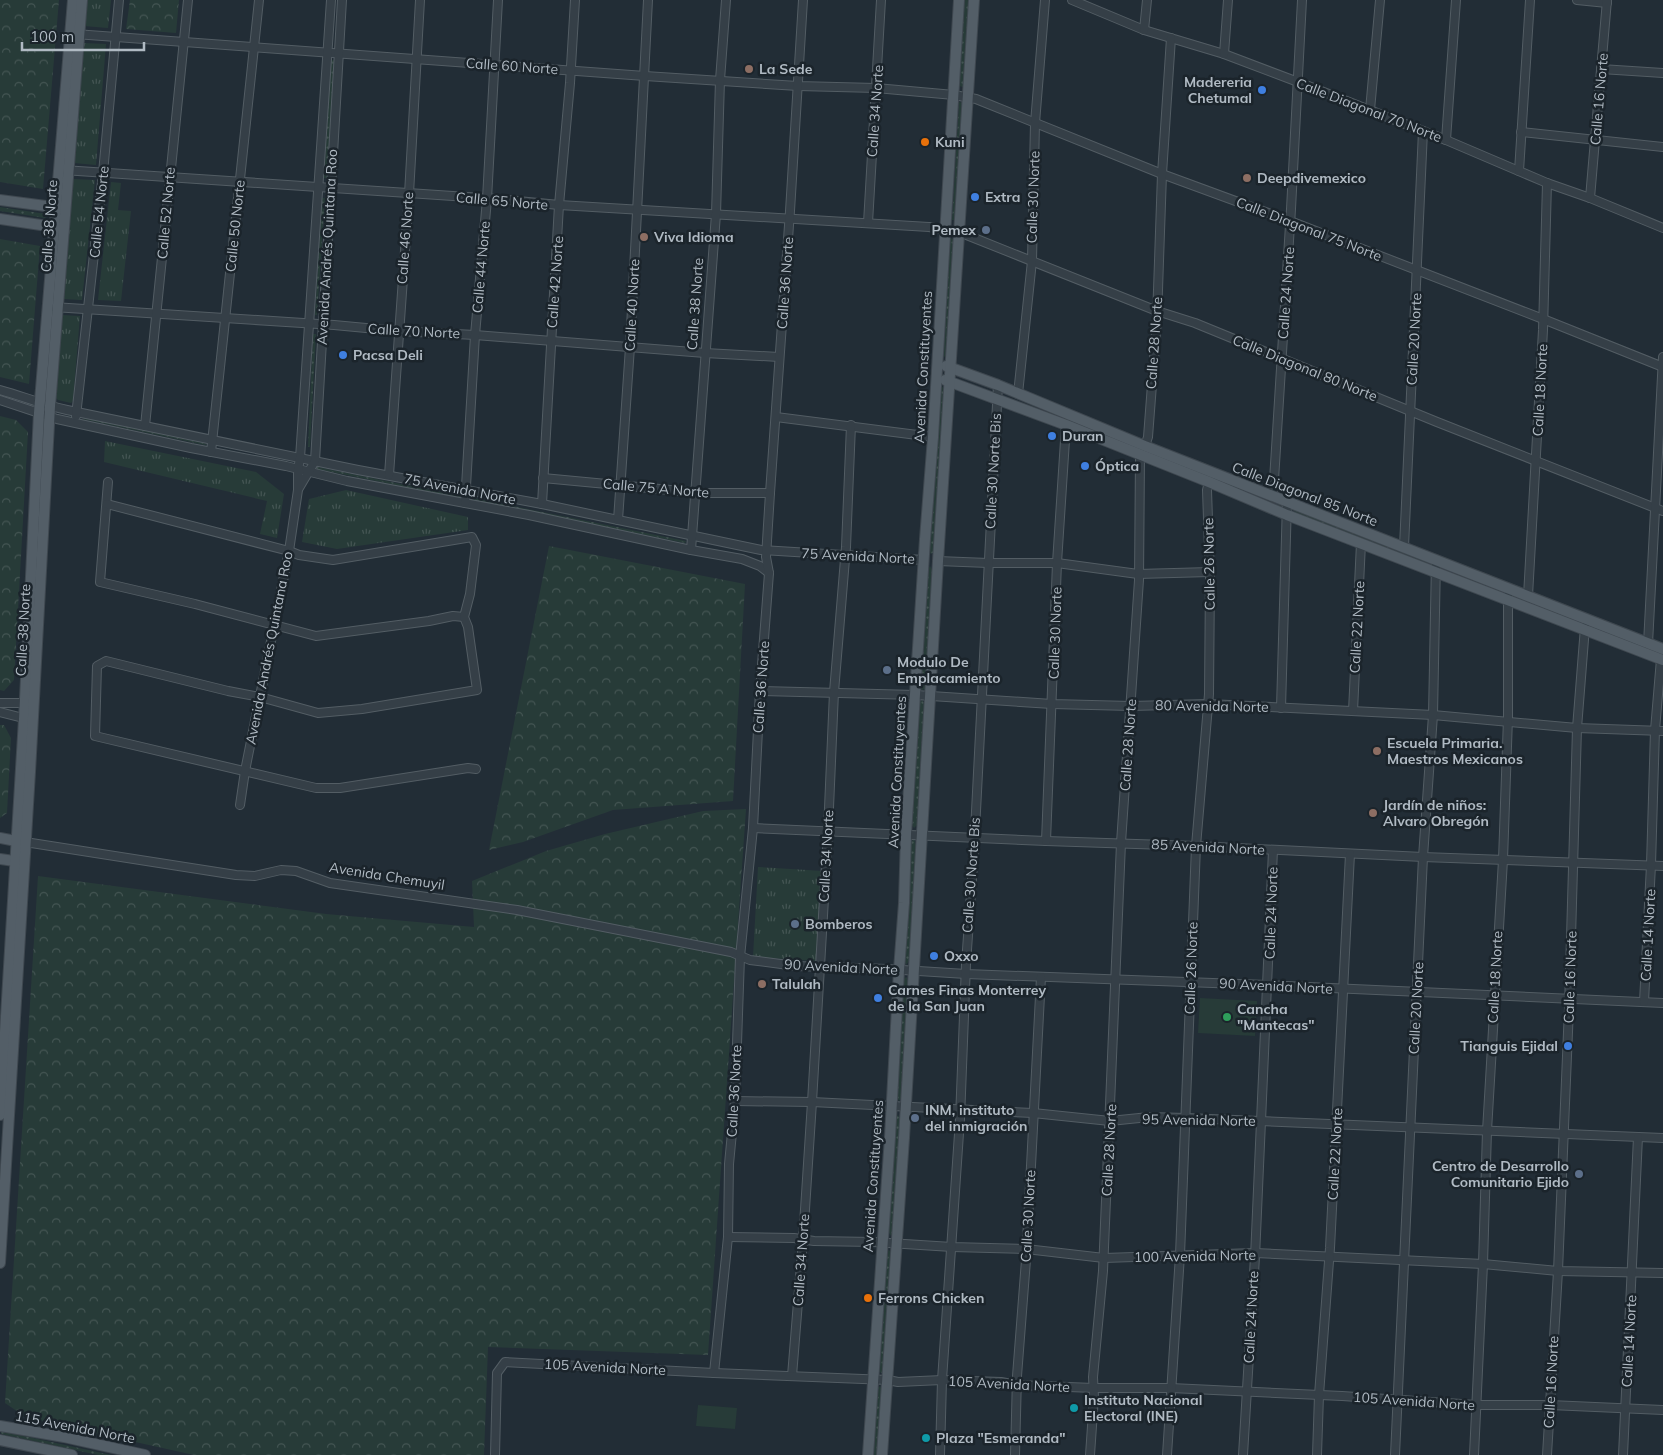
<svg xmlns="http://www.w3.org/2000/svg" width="1663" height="1455" font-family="Mulish,sans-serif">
<defs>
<pattern id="grass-dots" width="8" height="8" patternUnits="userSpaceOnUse" patternTransform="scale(1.25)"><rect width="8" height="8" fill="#273b38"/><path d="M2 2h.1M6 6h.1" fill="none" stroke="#445553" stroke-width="1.8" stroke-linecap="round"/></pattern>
<pattern id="forest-crowns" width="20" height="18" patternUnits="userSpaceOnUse" patternTransform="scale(1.25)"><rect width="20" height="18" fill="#273b38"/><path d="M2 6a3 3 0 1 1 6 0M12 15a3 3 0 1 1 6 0" fill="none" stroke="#445553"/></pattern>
<pattern id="park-tufts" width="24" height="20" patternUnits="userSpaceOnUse" patternTransform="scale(1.25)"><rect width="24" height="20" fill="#273b38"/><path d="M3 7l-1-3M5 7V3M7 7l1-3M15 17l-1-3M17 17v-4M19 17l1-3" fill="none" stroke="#445553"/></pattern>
</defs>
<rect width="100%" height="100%" fill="#222d36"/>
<g fill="url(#grass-dots)">
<path d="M964 0H969L963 87 959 86Z"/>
<path d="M331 60H334L327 178H324Z"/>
<path d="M959 102 964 103 956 220H952Z"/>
<path d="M322 198H325L317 315H315Z"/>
<path d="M0 207 46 214 47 216 45 218 0 211Z"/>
<path d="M951 238 954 240 947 355 944 357 942 353 949 240Z"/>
<path d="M313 334H316L310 447H308Z"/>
<path d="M943 387 945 390 934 552 931 554 929 551 939 388Z"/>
<path d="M84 418 193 441 207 444 205 445 82 419Z"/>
<path d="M317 467 460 496V498L317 469Z"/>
<path d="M473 498 686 541 685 543 473 500Z"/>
<path d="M1296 510 1426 561 1428 563H1423L1295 513 1294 511Z"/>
<path d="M930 566 932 570 925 689 922 690 921 689 928 570Z"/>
<path d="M922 700 924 703 917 825 914 828 912 825 920 702Z"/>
<path d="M914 839 916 845 909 961 906 965 904 959 911 842Z"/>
<path d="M906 977 908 981 901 1098 899 1101 897 1097 904 979Z"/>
<path d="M898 1115 900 1119 893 1233 891 1236 888 1231 896 1118Z"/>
<path d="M889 1250 891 1253 883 1371 882 1373 879 1372 886 1252Z"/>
<path d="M880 1386 882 1390 877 1455H872L877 1389Z"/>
<path d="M1 1431 111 1455H98L1 1434Z"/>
</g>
<g fill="url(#forest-crowns)">
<path d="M0 0H59L43 189 0 182Z"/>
<path d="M130 0H179L176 33 126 29Z"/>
<path d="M0 239 40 246 29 384 0 377Z"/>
<path d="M0 416 16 420 28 432 14 680 4 691 0 690Z"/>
<path d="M549 546 745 584 733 801 613 810 523 842 489 850Z"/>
<path d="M0 725H4L11 738 7 813 0 818Z"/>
<path d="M746 809 708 1355 488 1347 484 1455H194L27 1418 5 1403 38 876 326 914 474 927 472 881 546 851 605 834 703 811Z"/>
</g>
<g fill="url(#park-tufts)">
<path d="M86 0H111L108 28 84 26Z"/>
<path d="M83 43 106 44 96 165 74 163Z"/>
<path d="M73 179 95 180 82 300H80L64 299Z"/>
<path d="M111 182 121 183 118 210 131 211 121 301 98 300Z"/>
<path d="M62 315 80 316 73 401 71 403 58 400 56 398Z"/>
<path d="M105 441 256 472 284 494 277 538 260 534 267 501 104 462Z"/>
<path d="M346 490 468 517V530L337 549 302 542 309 499Z"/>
<path d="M758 867 823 871 816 961 753 957Z"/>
</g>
<g fill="#273b38">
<path d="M1200 998 1257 1001 1255 1036 1198 1033Z"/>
<path d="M698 1405 737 1408 735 1429 696 1426Z"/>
</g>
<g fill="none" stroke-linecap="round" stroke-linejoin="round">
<defs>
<g id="minor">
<path d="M1072 0 1144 30 1224 54 1298 82 1446 140 1547 183 1590 198 1663 228"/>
<path d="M1577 0 1607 3"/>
<path d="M1144 30 1147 0"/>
<path d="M75 34 645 76 798 86 876 88 954 95 976 99 1162 174 1290 221 1543 319 1663 367"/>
<path d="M1224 54 1228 0"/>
<path d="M1601 69 1663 73"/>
<path d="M1370 110 1380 0"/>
<path d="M1521 132 1663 147"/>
<path d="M1446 140 1456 0"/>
<path d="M63 170 498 199 559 205 929 227 959 232 1157 311 1195 323 1437 422 1663 511"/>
<path d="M1519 171 1530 0"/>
<path d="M1590 198 1607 0"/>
<path d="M868 223 881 0"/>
<path d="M53 307 334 325 398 331 475 335 705 353 779 357"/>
<path d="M0 390C22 396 44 405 67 410L358 470 542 504 761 550 924 560"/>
<path d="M1018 394 1032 261 1035 123 1045 0"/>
<path d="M0 400 57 419 191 448 286 466 347 481 529 515 691 550 742 559 760 566 769 573"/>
<path d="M76 416 103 173 119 0"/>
<path d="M776 417 933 437"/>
<path d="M145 426 188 0"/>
<path d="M211 452 259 0"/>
<path d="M389 475 409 194 420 0"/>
<path d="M543 478 702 493H770"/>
<path d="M108 482 100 582 195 604 316 636 429 621 453 616 464 617"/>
<path d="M299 488 315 461 342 0"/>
<path d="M1273 496 1291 209 1302 0"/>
<path d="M465 503 475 335 487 199 498 0"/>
<path d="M107 504 289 551 299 555 333 560 472 537 476 545 470 594 464 617 468 627 477 690 362 709 318 713 260 697 228 691 106 661 97 666 95 736 316 788H340L468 768 476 769"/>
<path d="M542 504 559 205 570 83 575 0"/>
<path d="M618 520 630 347 648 0"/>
<path d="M1404 547 1423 131"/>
<path d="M691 550 716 214 720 80 726 0"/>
<path d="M938 561 988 563H1057L1138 574 1210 572"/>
<path d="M1528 596 1543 330 1547 183"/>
<path d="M1648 644 1663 357"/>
<path d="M760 691 916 695 1052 704 1131 706 1208 704 1433 715 1577 728 1663 731"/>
<path d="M0 703H28"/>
<path d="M1281 708 1287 502"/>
<path d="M1353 711 1361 543"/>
<path d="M0 712 27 719"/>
<path d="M240 805 245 771 289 551 298 490V470L300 458 331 0"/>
<path d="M753 828 1046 841 1196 846 1423 857 1663 866"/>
<path d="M1046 841 1057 563 1066 425"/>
<path d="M25 842 236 875 255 876 281 870 296 871 330 883 517 910 731 952 750 960 796 966 887 969 966 974 1267 985 1663 1003"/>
<path d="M1644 1002 1651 865 1655 730 1661 659"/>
<path d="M735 1101 812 1102 1033 1113 1110 1121 1149 1117 1186 1118 1663 1138"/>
<path d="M728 1237 794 1238 814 1241 873 1242 952 1247 1026 1249 1104 1258 1255 1253 1483 1264 1558 1271 1663 1273"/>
<path d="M714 1373 728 1237 729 1164 735 1101 740 957 753 828 760 691 769 573 766 557 770 493 790 211 803 0"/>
<path d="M792 1376 803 1240 812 1102 828 831 834 692 846 547 851 425"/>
<path d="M495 1455 497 1373 505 1362 714 1373 888 1380 898 1382 942 1380 1001 1382 1017 1385 1094 1388H1171L1342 1396 1476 1405H1550L1663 1410"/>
<path d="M940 1455 942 1380 960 1119 966 964 974 850 998 385"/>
<path d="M1015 1455 1017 1376 1026 1260 1041 977"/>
<path d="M1090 1455 1094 1397 1093 1377 1103 1271 1121 843 1139 580 1140 455 1145 446 1148 437 1157 319 1162 174 1171 38"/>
<path d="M1167 1455 1180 1255 1196 846 1209 694 1210 577 1207 490 1209 482"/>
<path d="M1243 1455 1255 1257 1273 850"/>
<path d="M1317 1455 1319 1395 1330 1248 1350 854"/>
<path d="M1395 1455 1423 857 1433 715 1436 561"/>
<path d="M1474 1455 1483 1264 1487 1131 1503 860 1508 718V596"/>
<path d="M1547 1455 1558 1271 1569 1008 1577 728 1585 627"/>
<path d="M1623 1455 1638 1137"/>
</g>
<g id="major">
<path d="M0 200 61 208"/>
<path d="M0 219 61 228"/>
<path d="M946 366 998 385 1145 446 1663 649"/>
<path d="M945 380 1066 425 1209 482 1287 515 1663 660"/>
<path d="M0 838 21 842"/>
<path d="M0 859 21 862"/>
<path d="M0 1115 24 719 39 413 73 0"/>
<path d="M0 1263 30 772 50 406 82 0"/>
<path d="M0 1426 64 1437 145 1455"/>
<path d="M0 1440 72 1455"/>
<path d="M868 1455 890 1137 899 970 904 903 906 834 925 539 933 437 959 0"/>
<path d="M882 1455 904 1138 938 561 974 0"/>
</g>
</defs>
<use href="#minor" stroke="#535d64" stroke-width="10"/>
<use href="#major" stroke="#3f4850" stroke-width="12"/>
<use href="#minor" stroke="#353f47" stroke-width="8"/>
<use href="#major" stroke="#535e67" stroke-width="10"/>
</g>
<g fill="#8d6e63" stroke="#1b242b" stroke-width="2">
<circle cx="749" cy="69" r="5"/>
<circle cx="1247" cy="178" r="5"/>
<circle cx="644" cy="237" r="5"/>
<circle cx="1377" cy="751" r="5"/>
<circle cx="1373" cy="813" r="5"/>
<circle cx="762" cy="984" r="5"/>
</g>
<g fill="#3f7fe0" stroke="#1b242b" stroke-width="2">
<circle cx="1262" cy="90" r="5"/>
<circle cx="975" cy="197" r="5"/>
<circle cx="343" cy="355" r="5"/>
<circle cx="1052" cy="436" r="5"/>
<circle cx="1085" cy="466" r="5"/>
<circle cx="934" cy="956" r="5"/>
<circle cx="878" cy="998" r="5"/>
<circle cx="1568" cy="1046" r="5"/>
</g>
<g fill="#e8710a" stroke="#1b242b" stroke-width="2">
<circle cx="925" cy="142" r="5"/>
<circle cx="868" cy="1298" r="5"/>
</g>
<g fill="#5c6f8a" stroke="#1b242b" stroke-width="2">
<circle cx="986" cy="230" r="5"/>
<circle cx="887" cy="670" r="5"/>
<circle cx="795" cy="924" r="5"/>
<circle cx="915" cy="1118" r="5"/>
<circle cx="1579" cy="1174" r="5"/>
</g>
<circle fill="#2e9e5b" stroke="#1b242b" stroke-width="2" cx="1227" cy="1017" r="5"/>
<g fill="#0f9aa8" stroke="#1b242b" stroke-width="2">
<circle cx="1074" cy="1408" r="5"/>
<circle cx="926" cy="1438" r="5"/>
</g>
<g text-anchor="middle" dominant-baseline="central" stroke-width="5" stroke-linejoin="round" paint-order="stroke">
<g font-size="14" fill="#b0bac3" stroke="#1b242b">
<text transform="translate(512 66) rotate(4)">Calle 60 Norte</text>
<text transform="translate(1599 99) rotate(-85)">Calle 16 Norte</text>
<text transform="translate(1369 110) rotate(21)">Calle Diagonal 70 Norte</text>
<text transform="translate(875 111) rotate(-86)">Calle 34 Norte</text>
<text transform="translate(1033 197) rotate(-88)">Calle 30 Norte</text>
<text transform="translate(502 201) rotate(5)">Calle 65 Norte</text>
<text transform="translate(99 212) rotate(-84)">Calle 54 Norte</text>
<text transform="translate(166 213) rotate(-85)">Calle 52 Norte</text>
<text transform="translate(49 226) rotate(-86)">Calle 38 Norte</text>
<text transform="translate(235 226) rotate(-84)">Calle 50 Norte</text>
<text transform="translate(1309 229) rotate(21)">Calle Diagonal 75 Norte</text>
<text transform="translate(405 238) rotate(-86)">Calle 46 Norte</text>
<text transform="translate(327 247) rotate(-87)">Avenida Andrés Quintana Roo</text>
<text transform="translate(481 267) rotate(-85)">Calle 44 Norte</text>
<text transform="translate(555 282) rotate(-86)">Calle 42 Norte</text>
<text transform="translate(785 283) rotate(-86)">Calle 36 Norte</text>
<text transform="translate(1286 293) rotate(-86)">Calle 24 Norte</text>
<text transform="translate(695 304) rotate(-86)">Calle 38 Norte</text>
<text transform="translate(632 305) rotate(-87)">Calle 40 Norte</text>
<text transform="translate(414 331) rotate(3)">Calle 70 Norte</text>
<text transform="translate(1414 339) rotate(-87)">Calle 20 Norte</text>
<text transform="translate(1154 343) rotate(-86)">Calle 28 Norte</text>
<text transform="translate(923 367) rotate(-87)">Avenida Constituyentes</text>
<text transform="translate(1305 368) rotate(22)">Calle Diagonal 80 Norte</text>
<text transform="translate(1540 390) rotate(-87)">Calle 18 Norte</text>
<text transform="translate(993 471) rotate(-87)">Calle 30 Norte Bis</text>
<text transform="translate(656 488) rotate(5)">Calle 75 A Norte</text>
<text transform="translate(460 489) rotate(11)">75 Avenida Norte</text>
<text transform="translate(1305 494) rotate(21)">Calle Diagonal 85 Norte</text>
<text transform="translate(858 556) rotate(3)">75 Avenida Norte</text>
<text transform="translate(1209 564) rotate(-91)">Calle 26 Norte</text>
<text transform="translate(1357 627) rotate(-87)">Calle 22 Norte</text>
<text transform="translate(23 630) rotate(-87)">Calle 38 Norte</text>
<text transform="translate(1055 633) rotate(-88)">Calle 30 Norte</text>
<text transform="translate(269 648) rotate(-79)">Avenida Andrés Quintana Roo</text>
<text transform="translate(761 687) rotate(-86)">Calle 36 Norte</text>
<text transform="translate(1212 706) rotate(1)">80 Avenida Norte</text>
<text transform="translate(1128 745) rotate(-86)">Calle 28 Norte</text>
<text transform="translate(897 772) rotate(-87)">Avenida Constituyentes</text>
<text transform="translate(1208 847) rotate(3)">85 Avenida Norte</text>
<text transform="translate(826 856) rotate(-87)">Calle 34 Norte</text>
<text transform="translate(971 875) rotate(-86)">Calle 30 Norte Bis</text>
<text transform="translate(387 876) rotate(9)">Avenida Chemuyil</text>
<text transform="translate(1271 913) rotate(-88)">Calle 24 Norte</text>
<text transform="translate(1648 935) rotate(-87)">Calle 14 Norte</text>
<text transform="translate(841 967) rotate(3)">90 Avenida Norte</text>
<text transform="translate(1191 968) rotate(-88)">Calle 26 Norte</text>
<text transform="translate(1495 977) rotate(-87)">Calle 18 Norte</text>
<text transform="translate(1570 977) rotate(-88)">Calle 16 Norte</text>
<text transform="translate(1276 986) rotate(3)">90 Avenida Norte</text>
<text transform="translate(1416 1008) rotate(-87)">Calle 20 Norte</text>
<text transform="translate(734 1091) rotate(-87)">Calle 36 Norte</text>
<text transform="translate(1199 1120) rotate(1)">95 Avenida Norte</text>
<text transform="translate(1109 1150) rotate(-87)">Calle 28 Norte</text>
<text transform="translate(1335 1154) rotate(-87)">Calle 22 Norte</text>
<text transform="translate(873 1176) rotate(-86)">Avenida Constituyentes</text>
<text transform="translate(1028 1216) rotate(-87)">Calle 30 Norte</text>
<text transform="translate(1195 1256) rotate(-1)">100 Avenida Norte</text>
<text transform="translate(801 1260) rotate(-86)">Calle 34 Norte</text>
<text transform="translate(1251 1317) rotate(-87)">Calle 24 Norte</text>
<text transform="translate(1629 1341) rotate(-87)">Calle 14 Norte</text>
<text transform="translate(605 1367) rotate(3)">105 Avenida Norte</text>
<text transform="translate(1551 1382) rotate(-87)">Calle 16 Norte</text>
<text transform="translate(1009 1384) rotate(3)">105 Avenida Norte</text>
<text transform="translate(1414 1401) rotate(4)">105 Avenida Norte</text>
<text transform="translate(75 1427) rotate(11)">115 Avenida Norte</text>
</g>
<g font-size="14" font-weight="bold" fill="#b0bac3" stroke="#1b242b" text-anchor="start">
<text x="759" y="69">La Sede</text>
<text x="1252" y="82" text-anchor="end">Madereria<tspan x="1252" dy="16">Chetumal</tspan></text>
<text x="935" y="142">Kuni</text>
<text x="1257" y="178">Deepdivemexico</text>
<text x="985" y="197">Extra</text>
<text x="976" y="230" text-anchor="end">Pemex</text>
<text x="654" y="237">Viva Idioma</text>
<text x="353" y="355">Pacsa Deli</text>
<text x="1062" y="436">Duran</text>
<text x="1095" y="466">Óptica</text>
<text x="897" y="662">Modulo De<tspan x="897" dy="16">Emplacamiento</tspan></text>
<text x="1387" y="743">Escuela Primaria.<tspan x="1387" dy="16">Maestros Mexicanos</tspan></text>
<text x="1383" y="805">Jardín de niños:<tspan x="1383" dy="16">Alvaro Obregón</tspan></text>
<text x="805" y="924">Bomberos</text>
<text x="944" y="956">Oxxo</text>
<text x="772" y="984">Talulah</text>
<text x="888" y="990">Carnes Finas Monterrey<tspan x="888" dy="16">de la San Juan</tspan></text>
<text x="1237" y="1009">Cancha<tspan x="1237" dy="16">"Mantecas"</tspan></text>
<text x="1558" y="1046" text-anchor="end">Tianguis Ejidal</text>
<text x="925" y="1110">INM, instituto<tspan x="925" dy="16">del inmigración</tspan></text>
<text x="1569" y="1166" text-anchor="end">Centro de Desarrollo<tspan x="1569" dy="16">Comunitario Ejido</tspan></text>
<text x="878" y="1298">Ferrons Chicken</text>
<text x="1084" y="1400">Instituto Nacional<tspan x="1084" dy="16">Electoral (INE)</tspan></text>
<text x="936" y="1438">Plaza "Esmeranda"</text>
</g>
</g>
<path d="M22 42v8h122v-8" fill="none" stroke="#b0bac3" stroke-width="2.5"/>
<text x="30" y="42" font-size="15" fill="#b0bac3" stroke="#1b242b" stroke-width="4" paint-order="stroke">100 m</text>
</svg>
